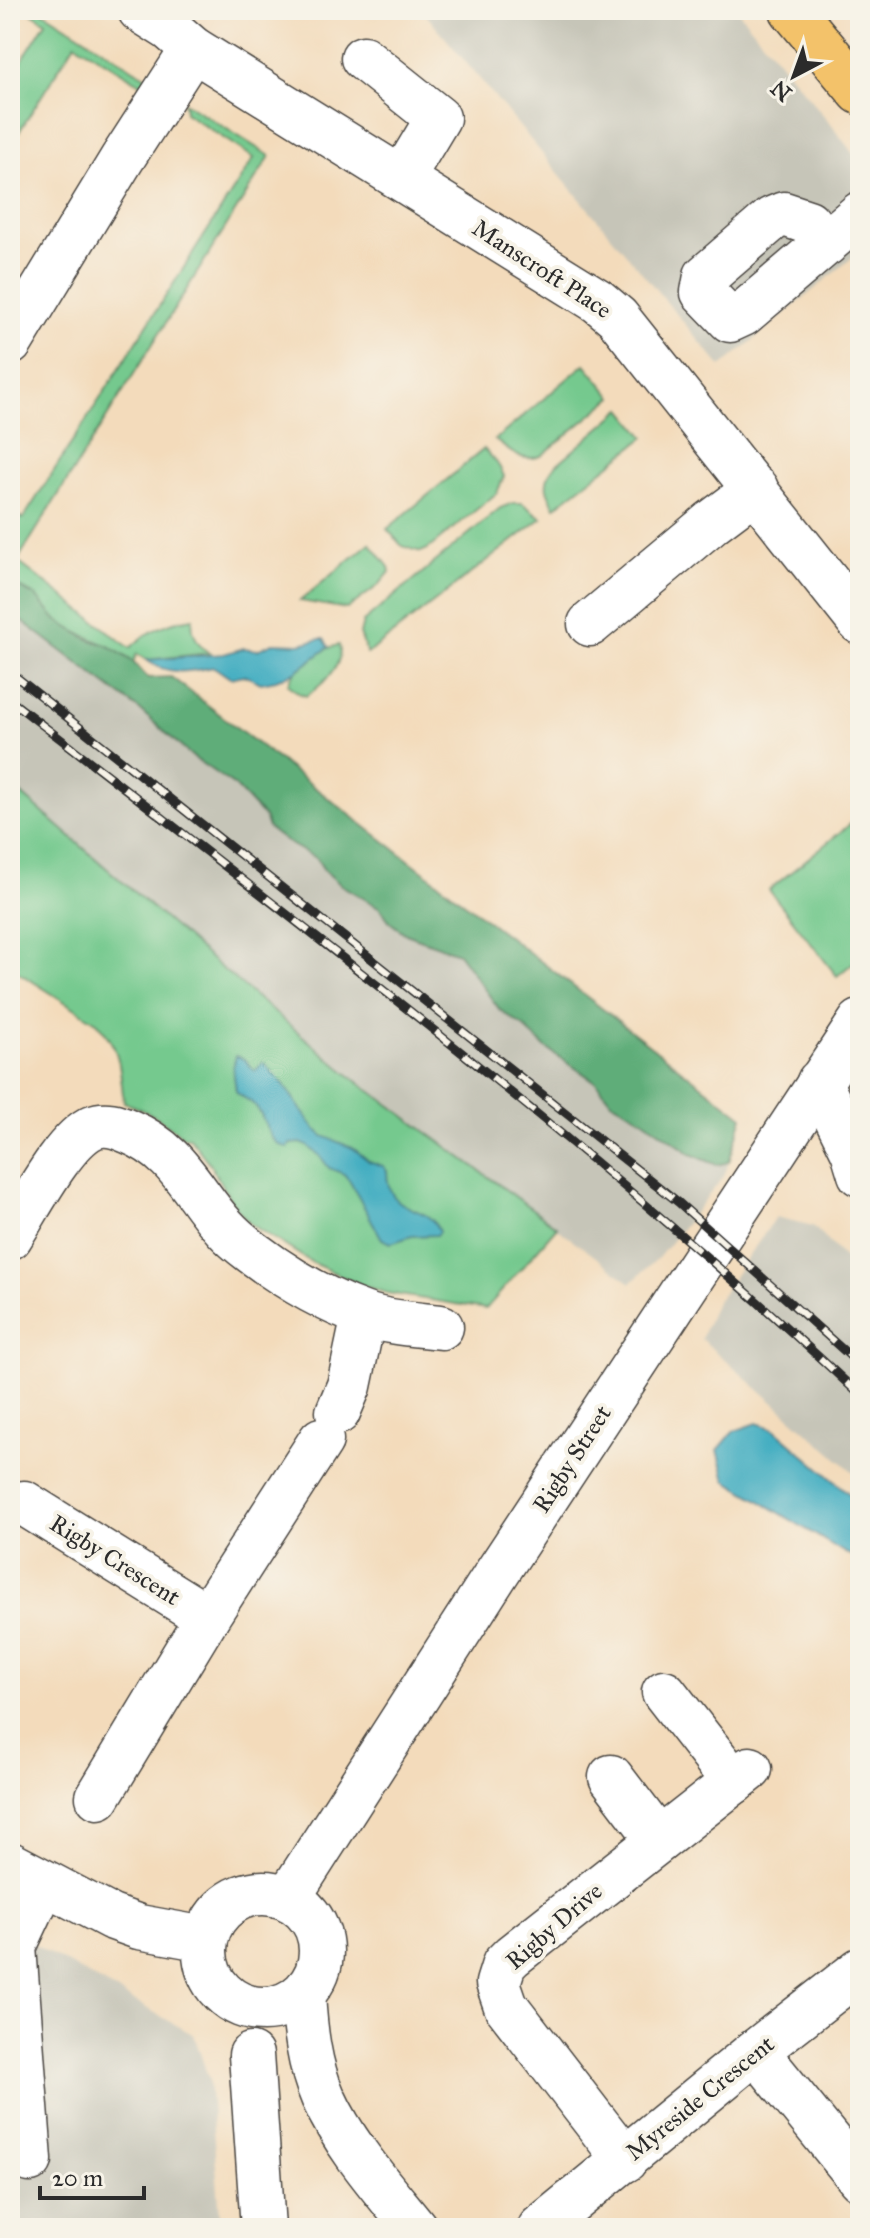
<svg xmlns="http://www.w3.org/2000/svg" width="870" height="2238" font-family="'IM FELL Great Primer',serif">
<rect width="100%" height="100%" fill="#f7f3e8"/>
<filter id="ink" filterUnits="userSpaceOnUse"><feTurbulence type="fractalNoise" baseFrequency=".0125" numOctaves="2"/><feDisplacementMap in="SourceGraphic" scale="16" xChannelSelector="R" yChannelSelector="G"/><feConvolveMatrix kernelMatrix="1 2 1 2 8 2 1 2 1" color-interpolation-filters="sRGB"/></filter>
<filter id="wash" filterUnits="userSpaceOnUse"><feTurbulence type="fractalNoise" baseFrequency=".006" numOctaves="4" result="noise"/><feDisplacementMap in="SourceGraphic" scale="32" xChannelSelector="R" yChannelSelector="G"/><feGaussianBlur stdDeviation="1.8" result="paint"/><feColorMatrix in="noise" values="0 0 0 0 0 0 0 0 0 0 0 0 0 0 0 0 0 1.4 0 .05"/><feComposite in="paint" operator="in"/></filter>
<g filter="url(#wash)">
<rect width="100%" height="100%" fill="#f3dbbb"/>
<g fill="#c6c5b8">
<path d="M422 10H737L830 123 860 163V251L721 367Z"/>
<path d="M10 612 729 1162 724 1176 659 1257 631 1283 354 1079 220 967 10 784Z"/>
<path d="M776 1217 813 1226 860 1274V1478L701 1339 715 1304Z"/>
<path d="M10 1931 194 2035 209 2080 221 2228H10Z"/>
</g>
<g fill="#74c98e" stroke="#507a5c" stroke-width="2">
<path d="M27 10H41L151 80 144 86 75 43 10 146V79L46 22Z"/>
<path d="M184 102 270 156 17 561 130 648C148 631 168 621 193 618 190 632 198 645 209 653L146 660 137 654 133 662C126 657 119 652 112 648 93 637 71 633 55 619 42 606 31 584 10 587V511L23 519 254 158 185 113Z"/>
<path d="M585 364 613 397 541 456C521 463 511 452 495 440Z"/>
<path d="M622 409 645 437 555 507C546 491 542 483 554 467Z"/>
<path d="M484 449 499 466 504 476 497 493 428 549 421 552 402 546 387 529Z"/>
<path d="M513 503H522L542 518 367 654 360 634 363 622 500 508Z"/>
<path d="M370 543 389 567 390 572 379 585 347 609 300 601Z"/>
<path d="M339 645C345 666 322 685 306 696L298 693 288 684C294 667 322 648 339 645Z"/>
<path d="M10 784 220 967 354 1079 557 1227 486 1309 387 1293 361 1285 313 1263 249 1223 233 1204 209 1163 189 1137H184L155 1116 124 1102C119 1066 122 1052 98 1023L10 967Z"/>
<path d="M860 816V957L837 976 769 890Z"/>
</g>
<path fill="#5fad79" stroke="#456c52" stroke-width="2" d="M16 586 36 596 56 620 88 639 109 646 133 662 148 678 171 677 743 1117 729 1162 717 1165 691 1154 641 1118 611 1101 596 1082 546 1048 524 1027 500 1010 458 953 406 934 391 923 380 908 341 885 324 870 317 859 285 841 268 828 264 817 236 787 194 758 141 711 10 612V587Z"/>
<g fill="#42adc1" stroke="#366c76" stroke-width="2">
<path d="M320 639H324L329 647 295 672 276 680 261 683 244 675 230 678 214 667C187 672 169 676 146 660L224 654 244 648 257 650 273 643 300 644Z"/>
<path d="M236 1056 244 1059 255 1071 263 1062 281 1081 314 1128 323 1136 353 1148 369 1161 383 1166 387 1171C387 1219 429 1200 439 1232L436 1235 412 1236 391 1243 382 1239 349 1180 344 1174 329 1168 320 1156 308 1146 301 1143 290 1144 288 1148C265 1141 270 1126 257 1108 252 1101 242 1098 236 1091L233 1068Z"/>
<path d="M757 1423 774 1429 860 1503V1558L845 1553 726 1480 718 1450 734 1431Z"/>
</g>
</g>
<g filter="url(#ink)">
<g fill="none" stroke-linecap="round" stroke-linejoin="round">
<defs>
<g id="minor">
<path d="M140 10 170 29 193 49 598 301 617 317 860 622"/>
<path d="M363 58 438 118 402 178"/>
<path d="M826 244H825L808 222 784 214 772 219 706 276 703 292 730 320 743 314 860 214"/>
<path d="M10 343 122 159 193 49"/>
<path d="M590 624 712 522 756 489"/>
<path d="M819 1082 853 1151 860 1174"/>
<path d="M10 1237C29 1208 63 1140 93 1127 105 1122 117 1126 128 1131 179 1152 191 1191 225 1228 233 1237 243 1245 252 1252 285 1277 324 1300 363 1314 388 1323 415 1324 441 1327"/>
<path d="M338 1412 349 1386 364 1315"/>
<path d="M24 1503 207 1617"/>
<path d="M664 1692 734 1782"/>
<path d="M611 1777 659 1840"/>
<path d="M98 1797 207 1617 321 1440"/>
<path d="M10 1864 111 1917 139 1927 205 1939"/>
<circle cx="263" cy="1951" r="58"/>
<path d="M288 1898 498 1571 860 1022"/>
<path d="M303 1994C305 2029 309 2065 323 2097 345 2146 382 2187 415 2228"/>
<path d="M756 2051 860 2179"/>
<path d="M251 2055 263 2228"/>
<path d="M30 2160 14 1947 44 1883"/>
<path d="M625 2160 506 2006 498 1983 504 1964 512 1956 750 1769"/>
<path d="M540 2228 756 2051 860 1970"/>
</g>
<path id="major" d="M792 10 860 92"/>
</defs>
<use href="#minor" stroke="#494541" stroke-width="47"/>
<use href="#major" stroke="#494541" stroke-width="47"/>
<use href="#minor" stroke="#fff" stroke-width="44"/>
<use href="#major" stroke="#f3c26a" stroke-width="44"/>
<defs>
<g id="rail">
<path d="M10 672 678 1202 860 1365"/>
<path d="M10 700C300 924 592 1145 860 1395"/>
</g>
</defs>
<use href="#rail" stroke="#2b2b2b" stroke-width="9"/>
<use href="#rail" stroke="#f7f3e8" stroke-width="6" stroke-dasharray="18" stroke-linecap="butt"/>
</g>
</g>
<g text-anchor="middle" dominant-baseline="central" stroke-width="8" stroke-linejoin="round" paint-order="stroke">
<g font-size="24" fill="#2b2b2b" stroke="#f7f3e8">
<text transform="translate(542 269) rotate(33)">Manscroft Place</text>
<text transform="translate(572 1459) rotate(-57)">Rigby Street</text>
<text transform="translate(115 1560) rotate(32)">Rigby Crescent</text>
<text transform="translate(554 1926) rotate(-41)">Rigby Drive</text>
<text transform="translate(700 2098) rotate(-39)">Myreside Crescent</text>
</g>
</g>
<rect width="870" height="2238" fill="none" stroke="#f7f3e8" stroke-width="40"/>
<g transform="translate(794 76) rotate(221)" stroke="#f7f3e8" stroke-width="6" paint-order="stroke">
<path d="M0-6L14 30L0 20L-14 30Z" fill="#2b2b2b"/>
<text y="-12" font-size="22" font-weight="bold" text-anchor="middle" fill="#2b2b2b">N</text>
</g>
<path d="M40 2186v12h104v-12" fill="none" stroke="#2b2b2b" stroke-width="4"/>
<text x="52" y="2186" font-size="24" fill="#2b2b2b" stroke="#f7f3e8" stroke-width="6" paint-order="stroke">20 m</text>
</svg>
